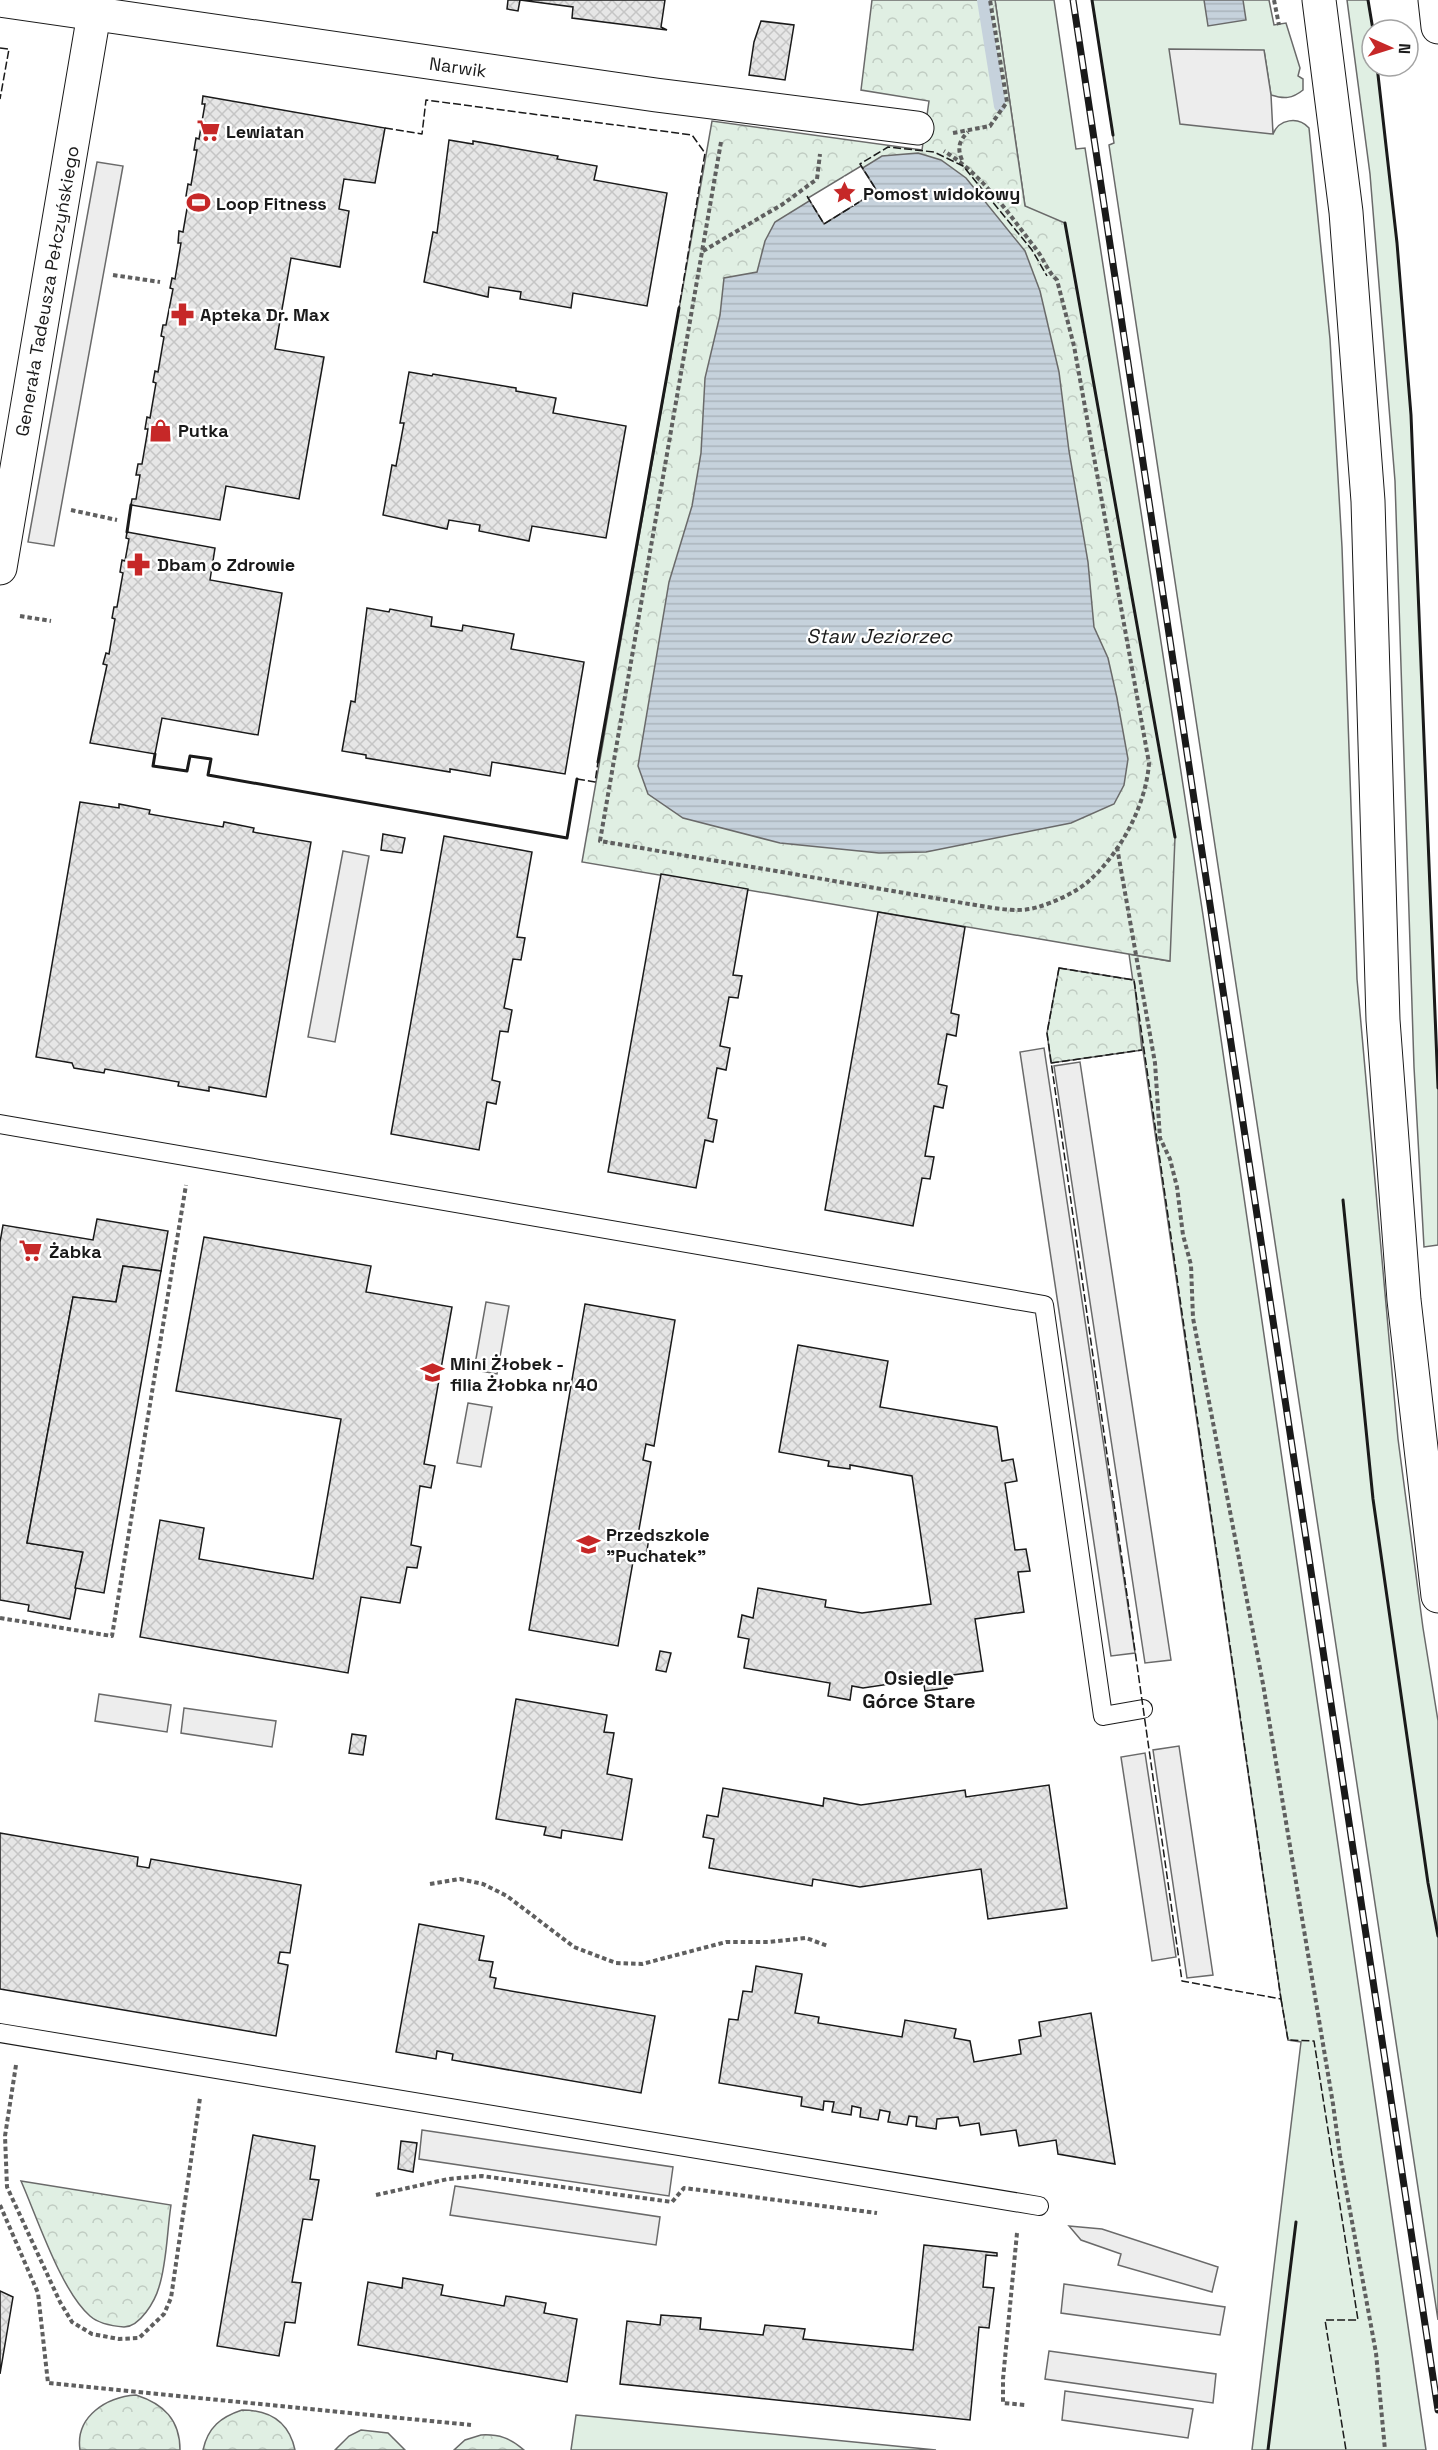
<svg xmlns="http://www.w3.org/2000/svg" width="1438" height="2450" font-family="'Space Grotesk',sans-serif">
<defs>
<pattern id="forest-crowns" width="20" height="18" patternUnits="userSpaceOnUse" patternTransform="scale(1.5)"><rect width="20" height="18" fill="#e0efe3"/><path d="M2 6a3 3 0 1 1 6 0M12 15a3 3 0 1 1 6 0" fill="none" stroke="#c0ccc2"/></pattern>
<pattern id="water-rules" width="6" height="5" patternUnits="userSpaceOnUse" patternTransform="scale(1.5)"><rect width="6" height="5" fill="#c6d2dc"/><path d="M0 2.5h6" fill="none" stroke="#aab4bc"/></pattern>
<pattern id="building-cross-hatch" width="8" height="8" patternUnits="userSpaceOnUse" patternTransform="scale(1.5)"><rect width="8" height="8" fill="#e6e6e6"/><path d="M0 0l8 8M0 8l8-8" fill="none" stroke="#c5c5c5"/></pattern>
</defs>
<rect width="100%" height="100%" fill="#fff"/>
<g fill="#e0efe3" stroke="#6a6a6a" stroke-width="1.5">
<path d="M995 0H1054L1076 149 1085 148 1203 915 1426 2450H1252L1301 2042 1288 2040 1281 1999 1129 954 1169 961 1025 206Z"/>
<path d="M1092 0H1269L1274 25 1286 23 1300 68 1298 76 1303 79V90C1292 99 1284 99 1271 95L1264 50 1273 134C1279 119 1298 116 1309 128L1330 339 1342 547 1357 979 1398 1439 1423 1628 1438 1721V2320L1109 145 1114 143Z"/>
<path d="M1347 0H1368L1373 30 1372 66H1377L1397 243 1411 415 1438 1088V1245L1424 1247 1414 1067 1395 481 1370 174Z"/>
<path d="M576 2415 936 2450H571Z"/>
</g>
<g fill="url(#forest-crowns)" stroke="#6a6a6a" stroke-width="1.5">
<path d="M872 0H995L1025 206 1065 223 1175 837 1170 961 582 862 712 121 922 150 929 101 861 90Z"/>
<path d="M1059 968 1134 980 1142 1050 1051 1063 1047 1033Z"/>
<path d="M21 2181 171 2205C167 2231 167 2262 159 2287 155 2301 140 2327 124 2327 112 2326 99 2324 90 2316 61 2291 37 2217 21 2181Z"/>
<path d="M136 2395C164 2404 180 2420 180 2450H80C75 2416 107 2397 136 2395Z"/>
<path d="M242 2410C270 2410 289 2422 295 2450H203C208 2427 221 2417 242 2410Z"/>
<path d="M361 2430 388 2433 405 2450H335L349 2436Z"/>
<path d="M481 2435C499 2434 510 2438 524 2450H454L465 2440Z"/>
</g>
<g fill="#ededed" stroke="#6a6a6a" stroke-width="1.5">
<path d="M1169 49 1264 50 1271 95 1273 134 1180 124Z"/>
<path d="M97 162 123 166 54 546 28 542Z"/>
<path d="M343 851 369 856 335 1042 308 1037Z"/>
<path d="M1044 1048 1135 1653 1111 1656 1020 1052Z"/>
<path d="M1080 1062 1171 1660 1145 1663 1054 1066Z"/>
<path d="M486 1302 509 1306 497 1374 474 1370Z"/>
<path d="M468 1403 492 1407 481 1467 457 1463Z"/>
<path d="M99 1694 171 1705 167 1732 95 1721Z"/>
<path d="M184 1708 276 1721 272 1747 181 1733Z"/>
<path d="M1179 1746 1213 1975 1187 1978 1153 1750Z"/>
<path d="M1145 1753 1176 1957 1152 1961 1121 1757Z"/>
<path d="M422 2130 673 2167 669 2196 419 2159Z"/>
<path d="M455 2186 660 2217 656 2245 450 2215Z"/>
<path d="M1069 2226 1102 2229 1218 2267 1212 2292 1118 2265 1121 2254 1081 2240Z"/>
<path d="M1064 2284 1225 2307 1220 2335 1061 2313Z"/>
<path d="M1049 2351 1216 2374 1213 2403 1045 2379Z"/>
<path d="M1065 2391 1193 2409 1188 2438 1062 2420Z"/>
</g>
<g fill="url(#water-rules)" stroke="#6a6a6a" stroke-width="1.5">
<path d="M1204 0H1243L1246 20 1208 26Z"/>
<path d="M918 153 941 160 966 178 1025 251 1040 291 1059 372 1069 451 1088 562 1094 627 1108 658 1117 698 1128 759 1124 785 1114 804 1071 823 926 852 879 853 780 843 683 818 648 794 638 766 669 582 692 506 701 453 705 378 720 315 724 278 757 272 765 241 775 222 882 156Z"/>
</g>
<path fill="#fff" stroke="#6a6a6a" stroke-width="1.5" d="M861 166 877 191 824 224 808 198Z"/>
<g fill="none" stroke-linecap="round" stroke-linejoin="round">
<path stroke="#c6d2dc" stroke-width="12" d="M983 0 1000 106"/>
</g>
<g fill="url(#building-cross-hatch)" stroke="#1a1a1a" stroke-width="1.5">
<path d="M508 0H665L661 27 667 30 572 18 573 7 520 0 518 11 507 9Z"/>
<path d="M761 21 794 25 785 80 749 75 754 42Z"/>
<path d="M203 96 385 128 375 183 344 179 339 209 349 211 340 267 291 258 275 349 324 357 299 499 226 486 220 520 131 505 132 499H136L140 475H136L138 464H142L148 429H145L147 417 150 418 156 383 153 382 155 371 158 372 164 337 161 336 163 325H166L173 289 170 288 172 278 175 279 181 243H178L179 231 183 232 189 197 186 196 188 184 191 185 197 150H194L196 138 199 139 205 104H202Z"/>
<path d="M449 140 473 144V141L558 156 557 159 597 166 594 180 667 193 647 306 573 293 571 308 520 299 521 292 489 287 488 297 424 282 433 232 437 233Z"/>
<path d="M409 372 432 376 433 374 516 388V391L556 398 553 413 626 426 606 538 532 526 529 541 479 531 480 525 449 520 447 529 383 515 392 465 396 466 404 423H400Z"/>
<path d="M127 532 215 548 210 580 282 593 258 735 162 718 155 754 90 743 107 665 103 664 106 653 109 654 115 619 112 618 114 607H117L123 573 120 572 122 560 125 561 129 539 126 538Z"/>
<path d="M367 608 389 612 390 609 432 617 431 626 462 631 463 625 514 634 511 649 584 662 565 774 492 762 490 776 450 769V772L366 758V755L342 751 351 701 355 702Z"/>
<path d="M80 802 119 808V804L150 810 149 814 223 827 224 822 254 828 253 832 311 842 266 1097 209 1087V1091L178 1086 179 1082 105 1069 104 1073 74 1068 72 1063 36 1057Z"/>
<path d="M383 834 405 838 402 853 381 850Z"/>
<path d="M444 836 532 852 517 937 525 938 521 960 513 959 504 1008 512 1010 508 1032 500 1031 492 1080 500 1082 496 1104 487 1102 479 1150 391 1134Z"/>
<path d="M661 874 748 889 733 975 742 976 738 998 729 997 720 1046 730 1048 726 1070 717 1068 708 1118 717 1120 713 1142 705 1140 696 1188 608 1172Z"/>
<path d="M878 912 965 927 951 1013 959 1015 956 1036 947 1034 938 1084 947 1086 943 1108 934 1106 925 1156 934 1157 930 1179 922 1178 913 1226 825 1210Z"/>
<path d="M97 1219 168 1231 161 1271 123 1266 116 1302 73 1297 27 1543 83 1552 70 1619 28 1611 29 1605 0 1600V1242L3 1225 93 1240Z"/>
<path d="M204 1237 371 1266 366 1292 452 1307 424 1464 435 1466 431 1488 420 1486 411 1545 421 1547 417 1568 407 1567 400 1603 361 1597 348 1673 140 1637 160 1520 204 1528 199 1559 313 1579 341 1419 176 1391Z"/>
<path d="M123 1266 161 1271 104 1593 75 1588 83 1552 27 1543 73 1297 116 1302Z"/>
<path d="M585 1304 675 1320 654 1446 646 1444 643 1460 651 1462 638 1535 649 1537 646 1558 634 1556 618 1646 529 1630Z"/>
<path d="M798 1345 888 1361 880 1407 997 1427 1002 1461 1013 1459 1017 1481 1005 1483 1015 1550 1026 1549 1030 1571 1018 1572 1024 1612 975 1619 983 1671 945 1676 947 1688 925 1691 923 1679 863 1688 852 1686 850 1700 828 1696 830 1683 744 1668 749 1639 738 1637 742 1615 753 1618 758 1588 826 1600 825 1607 862 1613 931 1604 912 1476 850 1465V1469L828 1466 829 1461 779 1452Z"/>
<path d="M660 1651 671 1653 666 1672 656 1670Z"/>
<path d="M516 1699 607 1715 604 1732 614 1733 607 1774 632 1779 622 1840 562 1830 561 1838 544 1835 546 1827 496 1819Z"/>
<path d="M352 1734 366 1736 363 1755 349 1753Z"/>
<path d="M1049 1785 1067 1908 988 1919 981 1869 860 1887 813 1879 812 1886 709 1868 714 1839 703 1837 707 1815 718 1817 723 1788 823 1806 824 1798 861 1805 965 1790 966 1797Z"/>
<path d="M0 1833 138 1857 137 1866 149 1868 151 1859 301 1885 290 1953 280 1952 278 1963 288 1965 276 2036 0 1989Z"/>
<path d="M419 1924 484 1936 479 1960 493 1962 490 1977 496 1978 494 1988 655 2016 641 2093 452 2060 453 2054 437 2051 436 2059 396 2052Z"/>
<path d="M756 1966 802 1974 795 2013 819 2017 818 2023 902 2037 905 2020 956 2029 954 2038 970 2041 974 2062 1021 2054 1019 2040 1041 2036 1039 2022 1091 2013 1115 2164 1058 2154 1056 2140 1019 2146 1016 2130 981 2135 979 2123 960 2126 958 2117 937 2119 936 2129 916 2126 917 2117 909 2116 907 2125 888 2122 890 2112 880 2110 878 2120 860 2117 861 2108 852 2106 851 2115 832 2112 834 2102 824 2101 823 2110 801 2106 802 2097 719 2083 729 2019 738 2020 743 1991 752 1992Z"/>
<path d="M253 2135 315 2146 310 2179 319 2180 312 2220 303 2219 292 2282 301 2283 295 2323 285 2322 279 2356 217 2346Z"/>
<path d="M401 2141 417 2143 413 2172 398 2169Z"/>
<path d="M924 2245 997 2253V2256L986 2255 983 2287 994 2288 989 2328 979 2327 970 2420 620 2384 627 2321 660 2325 661 2315 701 2318 700 2329 763 2335 765 2325 805 2329 803 2339 913 2350Z"/>
<path d="M403 2278 443 2285 441 2295 504 2306 506 2296 546 2303 544 2313 577 2319 567 2382 358 2345 368 2282 402 2288Z"/>
<path d="M0 2291 13 2297 0 2374Z"/>
</g>
<g fill="none" stroke-linecap="round" stroke-linejoin="round">
<defs>
<g id="lane">
<path d="M0 1124 1044 1305 1103 1716 1143 1709"/>
<path d="M0 2033 1039 2206"/>
</g>
<g id="street">
<path d="M0 0 656 95 917 128"/>
<path d="M0 568 94 14"/>
</g>
<g id="highway">
<path d="M1319 0 1346 212 1368 501 1383 1020 1404 1300 1438 1596"/>
<path d="M1435 0 1438 27"/>
</g>
</defs>
<use href="#lane" stroke="#1a1a1a" stroke-width="20"/>
<use href="#street" stroke="#1a1a1a" stroke-width="35"/>
<use href="#highway" stroke="#1a1a1a" stroke-width="35"/>
<g stroke="#5f5f5f" stroke-width="4" stroke-dasharray="4.5 3" stroke-linecap="butt">
<path d="M1274 0 1279 25"/>
<path d="M953 133 990 126 1007 102 990 0"/>
<path d="M721 142 600 841 969 904C990 907 1017 914 1038 907 1055 902 1077 892 1090 880 1121 852 1146 805 1149 763L1074 346 1057 280C1047 271 1044 259 1036 249 1009 214 982 174 944 151"/>
<path d="M962 160C957 148 959 141 968 132"/>
<path d="M703 251 783 204 817 179 820 154"/>
<path d="M113 275 160 282"/>
<path d="M71 510 117 520"/>
<path d="M20 616 51 621"/>
<path d="M1117 847 1155 1063 1160 1138 1170 1159 1177 1187 1183 1235 1191 1265 1193 1318 1263 1684 1333 2104 1340 2156 1376 2353 1385 2450"/>
<path d="M0 1618 112 1636 186 1185"/>
<path d="M430 1884 460 1879 483 1884 507 1896 574 1947 616 1963 642 1964 726 1942H769L806 1938 828 1946"/>
<path d="M16 2065 5 2136 7 2187 60 2302 72 2322 92 2334 119 2339 139 2338 164 2314 171 2298 200 2098"/>
<path d="M376 2195 448 2179 482 2176 672 2202 684 2188 877 2213"/>
<path d="M0 2205 38 2293 48 2383 471 2425"/>
<path d="M1017 2233 1003 2379V2403L1025 2405"/>
</g>
<use href="#lane" stroke="#fff" stroke-width="18"/>
<use href="#street" stroke="#fff" stroke-width="33"/>
<use href="#highway" stroke="#fff" stroke-width="33"/>
<defs>
<path id="rail" d="M1073 0 1438 2410"/>
</defs>
<use href="#rail" stroke="#1a1a1a" stroke-width="7"/>
<use href="#rail" stroke="#fff" stroke-width="4.5" stroke-dasharray="14" stroke-linecap="butt"/>
<g stroke="#1a1a1a" stroke-width="1.5" stroke-dasharray="8 3" stroke-linecap="butt">
<path d="M0 48 9 49 0 99"/>
<path d="M385 128 422 134 426 100 692 135 705 153 679 308"/>
<path d="M807 196 824 224 877 191 860 164 888 147 934 152 963 166 1032 250 1047 276"/>
<path d="M577 779 595 782 598 762"/>
<path d="M1059 968 1134 980 1281 1999 1182 1981 1047 1033Z"/>
<path d="M1051 1063 1142 1050"/>
<path d="M1281 1999 1288 2040 1314 2041 1358 2320H1325L1346 2450"/>
</g>
<g stroke="#1a1a1a" stroke-width="3">
<path d="M1092 0 1113 135"/>
<path d="M1368 0 1373 30"/>
<path d="M1377 66 1397 243 1411 415 1438 1088"/>
<path d="M1065 223 1175 837"/>
<path d="M127 532 131 505"/>
<path d="M155 754 153 766 187 771 190 756 211 759 208 775 567 838 577 779"/>
<path d="M598 762 679 308"/>
<path d="M1343 1200 1373 1499 1428 1883 1438 1936"/>
<path d="M1268 2450 1296 2222"/>
</g>
</g>
<defs>
<symbol id="supermarket-bare" viewBox="-9 -9 18 18"><path d="M-6-5.5h2.5l.6 2H6L4.5 2H-2.5L-4.4-4H-6ZM-1.5 3.2a1.3 1.3 0 1 0 .1 0ZM3 3.2a1.3 1.3 0 1 0 .1 0Z" fill="#c62828" stroke="#fff" stroke-width="2.5" paint-order="stroke"/></symbol>
<symbol id="sight-bare" viewBox="-9 -9 18 18"><path d="M0-6L1.8-2.2L6-1.7L2.9 1.2L3.7 5.4L0 3.3L-3.7 5.4L-2.9 1.2L-6-1.7L-1.8-2.2Z" fill="#c62828" stroke="#fff" stroke-width="2.5" paint-order="stroke"/></symbol>
<symbol id="stadium-bare" viewBox="-9 -9 18 18"><path d="M0-5a6.5 5 0 1 0 0 10a6.5 5 0 1 0 0-10ZM-3.5-1.8h7v3.6h-7Z" fill="#c62828" stroke="#fff" stroke-width="2.5" paint-order="stroke"/></symbol>
<symbol id="pharmacy-bare" viewBox="-9 -9 18 18"><path d="M-2-6h4v4h4v4h-4v4h-4v-4h-4v-4h4Z" fill="#c62828" stroke="#fff" stroke-width="2.5" paint-order="stroke"/></symbol>
<symbol id="shop-bare" viewBox="-9 -9 18 18"><path d="M-5-2.5h2.3a2.7 3.5 0 0 1 5.4 0H5L5.5 6h-11ZM-1.5-2.5h3a1.5 2.3 0 0 0-3 0Z" fill="#c62828" stroke="#fff" stroke-width="2.5" paint-order="stroke"/></symbol>
<symbol id="school-bare" viewBox="-9 -9 18 18"><path d="M0-5L7-2L0 1L-7-2ZM-4 1L0 2.5L4 1V4Q0 6-4 4Z" fill="#c62828" stroke="#fff" stroke-width="2.5" paint-order="stroke"/></symbol>
</defs>
<g fill-rule="evenodd">
<use href="#supermarket-bare" x="192" y="114" width="33" height="33"/>
<use href="#sight-bare" x="828" y="176" width="33" height="33"/>
<use href="#stadium-bare" x="182" y="186" width="33" height="33"/>
<use href="#pharmacy-bare" x="166" y="298" width="33" height="33"/>
<use href="#shop-bare" x="144" y="414" width="33" height="33"/>
<use href="#pharmacy-bare" x="122" y="548" width="33" height="33"/>
<use href="#supermarket-bare" x="14" y="1234" width="33" height="33"/>
<use href="#school-bare" x="416" y="1356" width="33" height="33"/>
<use href="#school-bare" x="572" y="1528" width="33" height="33"/>
</g>
<g text-anchor="middle" dominant-baseline="central" stroke-width="4.5" stroke-linejoin="round" paint-order="stroke">
<g font-size="18" fill="#1a1a1a" stroke="#fff">
<text transform="translate(458 67) rotate(8)">Narwik</text>
<text transform="translate(47 291) rotate(-80)">Generała Tadeusza Pełczyńskiego</text>
</g>
<g font-size="18" font-weight="bold" fill="#1a1a1a" stroke="#fff" text-anchor="start">
<text x="226" y="131">Lewiatan</text>
<text x="863" y="193">Pomost widokowy</text>
<text x="216" y="203">Loop Fitness</text>
<text x="200" y="314">Apteka Dr. Max</text>
<text x="178" y="430">Putka</text>
<text x="157" y="564">Dbam o Zdrowie</text>
<text x="49" y="1251">Żabka</text>
<text x="450" y="1363">Mini Żłobek -<tspan x="450" dy="21">filia Żłobka nr 40</tspan></text>
<text x="606" y="1534">Przedszkole<tspan x="606" dy="21">"Puchatek"</tspan></text>
</g>
<g font-size="20" font-style="italic" fill="#1a1a1a" stroke="#fff">
<text x="879" y="636">Staw Jeziorzec</text>
</g>
<g font-size="20" font-weight="bold" fill="#1a1a1a" stroke="#fff">
<text x="919" y="1678">Osiedle<tspan x="919" dy="23">Górce Stare</tspan></text>
</g>
</g>
<g transform="translate(1390 48) rotate(93)"><circle r="28" fill="#ffffff" stroke="#a3a3a3" stroke-width="1.5"/>
<path d="M0-4.5L10 22L0 15L-10 22Z" fill="#c62828"/>
<text y="-9" font-size="16" font-weight="bold" text-anchor="middle" fill="#1a1a1a">N</text>
</g>
</svg>
